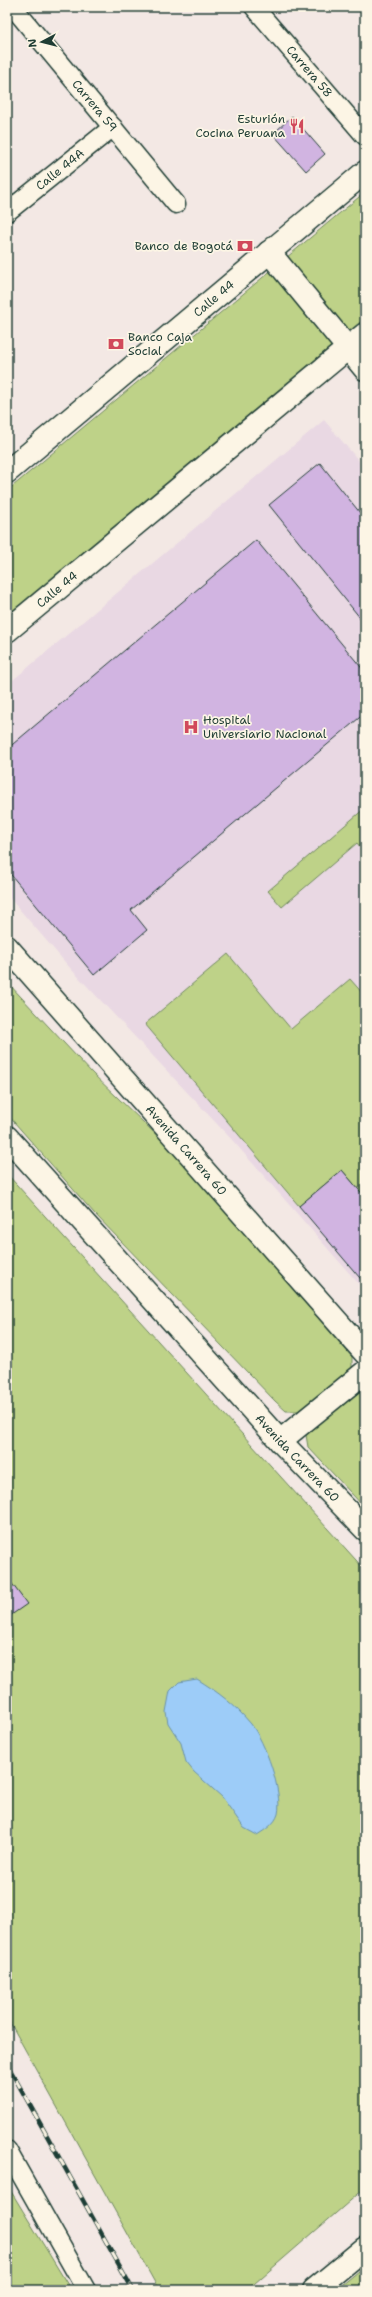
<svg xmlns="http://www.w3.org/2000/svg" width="372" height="2297" font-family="'Shantell Sans',sans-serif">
<rect width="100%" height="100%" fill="#f3e8e4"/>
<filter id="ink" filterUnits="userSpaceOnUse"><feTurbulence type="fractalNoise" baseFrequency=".025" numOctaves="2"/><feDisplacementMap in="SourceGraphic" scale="8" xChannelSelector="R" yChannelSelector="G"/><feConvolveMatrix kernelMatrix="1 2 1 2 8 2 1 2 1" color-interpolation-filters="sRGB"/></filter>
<g filter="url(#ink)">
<path fill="#e9d8e3" d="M324 420 365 468V1291L234 1142 71 969 7 895V685Z"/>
<g fill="#bed288" stroke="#6e885e">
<path d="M365 192V318L7 615V491Z"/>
<path d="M365 808V853L357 843 282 907 268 891Z"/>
<path d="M228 954 291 1029 350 979 365 996V1197L342 1170 299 1206 145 1024Z"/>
<path d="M7 982 92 1073 169 1147 352 1357V1367L346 1375 302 1411H286L275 1401 94 1213 7 1114Z"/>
<path d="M7 1174 365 1570V2188L247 2290H159L7 2017Z"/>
<path d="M365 1387V1508L308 1447 306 1435 311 1427 357 1391Z"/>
<path d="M7 2184 12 2193 71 2290H7Z"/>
<path d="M365 2266V2290H336Z"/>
</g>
<path fill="#9dccf8" stroke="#6b93aa" d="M197 1679C218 1692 235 1705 251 1724 265 1742 283 1791 278 1814 275 1824 265 1830 257 1835L244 1828 222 1797 194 1772 186 1762 181 1743 168 1723 166 1712 170 1691 179 1682Z"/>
<g fill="#d1b4e1" stroke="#1f3d34">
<path d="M292 116 325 154 306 171 273 134Z"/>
<path d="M320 463 365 519V624L269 505Z"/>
<path d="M256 540 365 672V713L131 910 147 930 94 975 7 870V749Z"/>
<path d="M342 1170 365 1197V1284L299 1206Z"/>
<path d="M7 1577 27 1604 7 1618Z"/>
</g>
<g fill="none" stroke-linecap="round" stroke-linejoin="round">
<defs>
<g id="street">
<path id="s1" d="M13 7 176 204"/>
<path id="s2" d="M254 7 365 136"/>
<path id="s3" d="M7 212 113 127"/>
<path d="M7 2150 86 2290"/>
</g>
<g id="secondary">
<path d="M269 252 365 369"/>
<path id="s4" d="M7 472 365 172"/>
<path id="s5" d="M7 631 365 334"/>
<path id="s6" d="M7 947 365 1353"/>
<path id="s7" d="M7 1137 280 1441 365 1529"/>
<path d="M280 1441 365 1372"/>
</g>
<path id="primary" d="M314 2290 365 2248"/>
</defs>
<use href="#street" stroke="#1f3d34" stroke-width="21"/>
<use href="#secondary" stroke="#1f3d34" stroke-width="25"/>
<use href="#primary" stroke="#1f3d34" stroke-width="25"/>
<use href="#street" stroke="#fcf5e5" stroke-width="18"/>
<use href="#secondary" stroke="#fcf5e5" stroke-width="22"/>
<use href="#primary" stroke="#fcf5e5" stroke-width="22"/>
<defs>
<path id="rail" d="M7 2064 133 2290"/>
</defs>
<use href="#rail" stroke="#1f3d34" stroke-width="4.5"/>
<use href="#rail" stroke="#fcf5e5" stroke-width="3" stroke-dasharray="9" stroke-linecap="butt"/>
</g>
</g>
<defs>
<symbol id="restaurant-bare" viewBox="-9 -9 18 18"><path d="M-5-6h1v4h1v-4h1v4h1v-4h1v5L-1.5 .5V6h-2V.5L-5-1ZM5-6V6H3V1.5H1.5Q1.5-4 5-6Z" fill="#d1495b" stroke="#fcf5e5" stroke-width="2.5" paint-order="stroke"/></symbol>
<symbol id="bank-bare" viewBox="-9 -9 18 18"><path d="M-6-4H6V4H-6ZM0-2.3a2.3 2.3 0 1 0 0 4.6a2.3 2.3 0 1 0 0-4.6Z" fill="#d1495b" stroke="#fcf5e5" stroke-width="2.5" paint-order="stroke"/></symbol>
<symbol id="hospital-bare" viewBox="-9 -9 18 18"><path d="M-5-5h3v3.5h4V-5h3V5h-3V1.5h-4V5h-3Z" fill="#d1495b" stroke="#fcf5e5" stroke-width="2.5" paint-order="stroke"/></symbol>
</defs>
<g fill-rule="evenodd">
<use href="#restaurant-bare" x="286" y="115" width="22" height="22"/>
<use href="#bank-bare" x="234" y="235" width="22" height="22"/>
<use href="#bank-bare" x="105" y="333" width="22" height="22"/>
<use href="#hospital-bare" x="180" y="716" width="22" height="22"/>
</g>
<g text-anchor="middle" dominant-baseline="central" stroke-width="3.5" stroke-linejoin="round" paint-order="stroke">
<g font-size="12" fill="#1f3d34" stroke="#fcf5e5">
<text stroke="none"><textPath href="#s2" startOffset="85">Carrera 58</textPath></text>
<text stroke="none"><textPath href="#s1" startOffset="128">Carrera 59</textPath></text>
<text stroke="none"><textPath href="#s3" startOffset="68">Calle 44A</textPath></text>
<text stroke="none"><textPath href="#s4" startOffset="270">Calle 44</textPath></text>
<text stroke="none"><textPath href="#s5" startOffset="65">Calle 44</textPath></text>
<text stroke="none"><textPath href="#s6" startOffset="271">Avenida Carrera 60</textPath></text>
<text stroke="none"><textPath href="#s7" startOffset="433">Avenida Carrera 60</textPath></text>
</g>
<g font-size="12" fill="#1f3d34" stroke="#fcf5e5" text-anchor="end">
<text x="285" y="119">Esturión<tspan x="285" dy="14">Cocina Peruana</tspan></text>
<text x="233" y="246">Banco de Bogotá</text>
<text x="128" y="337" text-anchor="start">Banco Caja<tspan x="128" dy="14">Social</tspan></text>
<text x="203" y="720" text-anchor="start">Hospital<tspan x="203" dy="14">Universiario Nacional</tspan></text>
</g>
</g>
<rect width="372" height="2297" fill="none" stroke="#fcf5e5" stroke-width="24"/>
<rect x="12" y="12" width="348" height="2273" fill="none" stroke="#1f3d34" stroke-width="1.5" filter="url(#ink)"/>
<g transform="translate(42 42) rotate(263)" stroke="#fcf5e5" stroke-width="3" paint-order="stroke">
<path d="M0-3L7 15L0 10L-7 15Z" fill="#1f3d34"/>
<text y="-6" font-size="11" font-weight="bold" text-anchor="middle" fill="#1f3d34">N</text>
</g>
</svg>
